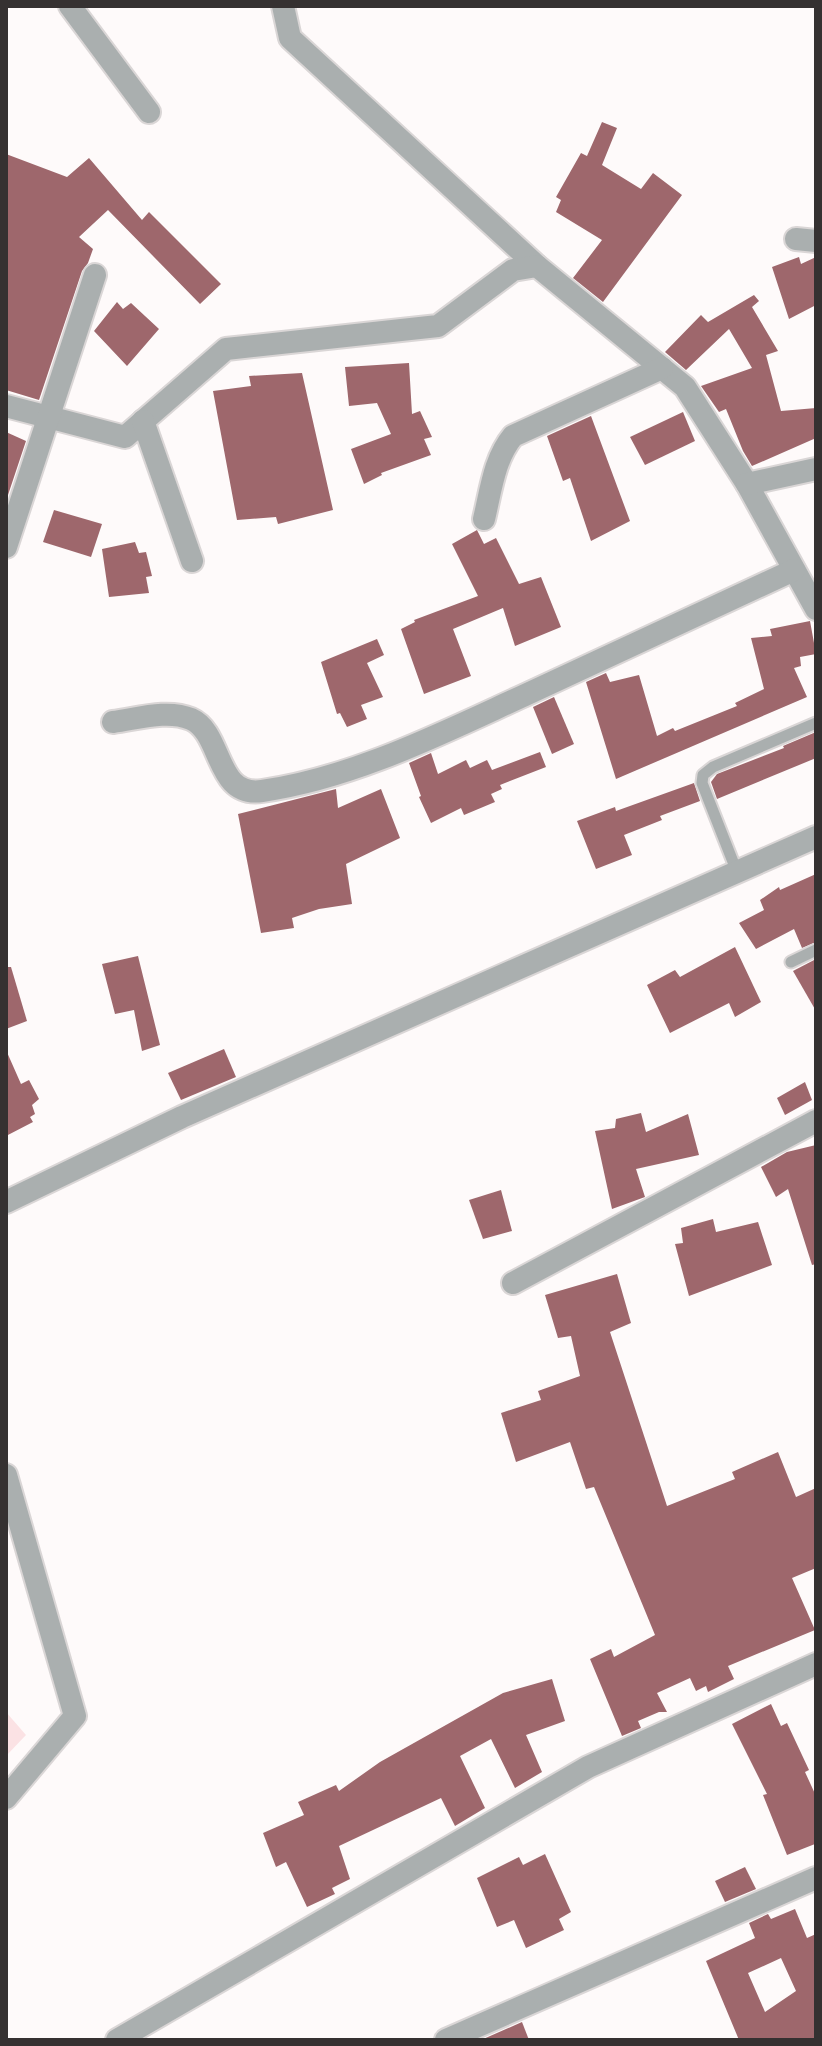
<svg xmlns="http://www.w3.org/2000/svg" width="822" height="2046" font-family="'Roboto Condensed',sans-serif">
<rect width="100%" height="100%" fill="#fefafa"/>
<path fill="#fbe2e4" d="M6 1712 26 1735 6 1756Z"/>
<g fill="#9e676c" fill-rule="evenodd">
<path d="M602 122 617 128 602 165 641 189 653 173 682 195 603 302 573 278 602 240 556 212 561 200 556 197 581 153 587 156Z"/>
<path d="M6 154 67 177 89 158 142 220 149 212 221 284 200 304 108 210 79 237 93 249 88 263 82 271 39 400 6 390Z"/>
<path d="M799 257 801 264 816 257V305L789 319 772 267Z"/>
<path d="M754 295 759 301 752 307 778 351 766 355 781 411 816 408V438L752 466 743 451 726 409 719 412 701 386 752 368 729 329 686 370 665 352 701 315 708 322Z"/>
<path d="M117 302 123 309 131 303 159 329 127 366 94 331Z"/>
<path d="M409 363 412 414 420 411 432 437 424 439 431 455 381 473 382 475 364 484 351 449 391 434 377 403 349 406 345 367Z"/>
<path d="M302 373 333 510 278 524 276 517 237 520 213 391 251 386 249 376Z"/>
<path d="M683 412 695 441 645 465 630 437Z"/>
<path d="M591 416 630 521 591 541 570 478 563 481 547 436Z"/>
<path d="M6 432 26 441 8 495H6Z"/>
<path d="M54 510 102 524 91 557 43 542Z"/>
<path d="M477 530 484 544 496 538 519 584 541 577 561 627 515 646 503 608 453 629 471 676 424 694 401 629 415 622 414 620 478 596 452 544Z"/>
<path d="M135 542 139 553 146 552 152 576 146 577 149 593 109 597 102 549Z"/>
<path d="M810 621 816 654 800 657 801 666 794 668 807 697 616 779 586 682 606 673 610 682 639 675 657 736 673 728 675 731 737 706 735 703 764 689 751 638 772 636 770 629Z"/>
<path d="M377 639 384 655 367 663 383 697 361 705 367 719 347 727 340 713 337 714 321 662Z"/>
<path d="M554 697 574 744 552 754 533 707Z"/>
<path d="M816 732V758L717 799 711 782 717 774 784 748 783 746Z"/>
<path d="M540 752 546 767 500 785 502 789 491 794 495 802 464 815 461 808 431 823 419 797 421 796 409 763 431 753 438 774 466 760 470 768 487 760 492 770Z"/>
<path d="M694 783 700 801 660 816 662 820 624 835 632 855 596 869 577 821 615 807 616 811Z"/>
<path d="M336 789 338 808 381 789 400 838 346 864 352 904 319 909 292 918 294 928 261 933 238 814Z"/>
<path d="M816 874V942L802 948 794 929 756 949 739 923 764 910 760 900 779 887 780 890Z"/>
<path d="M735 947 761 1002 735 1017 729 1003 670 1033 647 985 675 970 680 977Z"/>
<path d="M138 956 160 1045 142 1051 134 1010 115 1014 102 964Z"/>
<path d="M816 959V1011L793 971Z"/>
<path d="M6 967H11L27 1021 6 1029Z"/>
<path d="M224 1049 236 1077 181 1100 168 1073Z"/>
<path d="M6 1050 21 1084 29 1080 39 1099 32 1105 35 1114 30 1117 33 1122 6 1136Z"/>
<path d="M805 1082 812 1100 785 1115 777 1098Z"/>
<path d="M641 1113 646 1132 688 1114 699 1155 636 1169 645 1197 612 1209 595 1131 615 1128 616 1119Z"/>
<path d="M816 1145V1264L812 1265 788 1189 776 1197 761 1167 787 1152Z"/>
<path d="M501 1190 512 1231 483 1239 469 1200Z"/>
<path d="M713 1219 716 1232 758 1222 772 1265 689 1296 675 1244 683 1243 681 1228Z"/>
<path d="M617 1274 631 1323 610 1332 667 1506 735 1479 732 1472 778 1452 796 1497 816 1488V1568L792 1578 815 1630 728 1666 734 1679 708 1692 706 1686 696 1691 690 1678 657 1693 667 1712H659L638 1721 641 1728 622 1736 590 1659 611 1649 614 1657 655 1635 594 1487 586 1489 570 1442 516 1462 501 1413 541 1400 538 1391 580 1376 571 1336 558 1338 545 1295Z"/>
<path d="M552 1679 565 1721 526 1735 542 1772 515 1788 491 1739 460 1756 485 1808 455 1826 441 1798 339 1846 350 1879 332 1888 335 1894 307 1907 286 1862 276 1867 263 1833 304 1815 298 1802 336 1785 339 1791 380 1762 503 1693Z"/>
<path d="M771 1704 781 1726 787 1723 809 1770 805 1772 816 1796 815 1844 787 1855 763 1795 767 1794 732 1724Z"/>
<path d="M545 1854 571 1912 559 1919 564 1930 526 1948 514 1920 497 1927 477 1878 519 1857 523 1865Z"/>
<path d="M745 1867 756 1889 725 1902 715 1881Z"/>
<path d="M795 1909 807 1938 816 1934V2040H739L706 1961 755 1938 749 1923 768 1914 771 1919ZM781 1958 796 1991 765 2012 748 1973Z"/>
<path d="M522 2022 529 2040H481Z"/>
</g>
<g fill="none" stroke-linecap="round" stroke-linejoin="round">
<defs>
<g id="lane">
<path d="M737 872 702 783 703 775 713 767 816 723"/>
<path d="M791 962 816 950"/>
</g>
<g id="street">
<path d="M70 6 149 112"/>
<path d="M283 6 290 38 537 266"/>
<path d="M796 239 816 241"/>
<path d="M6 406 125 437 226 349 438 326 513 270 537 266 685 387 747 484 816 609"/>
<path d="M143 421 192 561"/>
<path d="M747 484 816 469"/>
<path d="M484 519C491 490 494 459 513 436L662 368"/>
<path d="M6 547 95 275"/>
<path d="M113 722C137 719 167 709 191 719 223 733 215 798 262 791 353 778 440 734 523 696 613 654 703 612 794 570"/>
<path d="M6 1202 182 1117 816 837"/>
<path d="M513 1283 816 1121"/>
<path d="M6 1475 75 1716 6 1798"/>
<path d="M117 2040 588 1767 816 1664"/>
<path d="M446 2040 816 1878"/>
</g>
</defs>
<use href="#lane" stroke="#dad6d6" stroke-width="15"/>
<use href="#street" stroke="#dad6d6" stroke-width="26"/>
<use href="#lane" stroke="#aaafaf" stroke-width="11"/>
<use href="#street" stroke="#aaafaf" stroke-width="22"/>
</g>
<rect width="822" height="2046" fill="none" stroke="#353131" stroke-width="16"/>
</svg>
